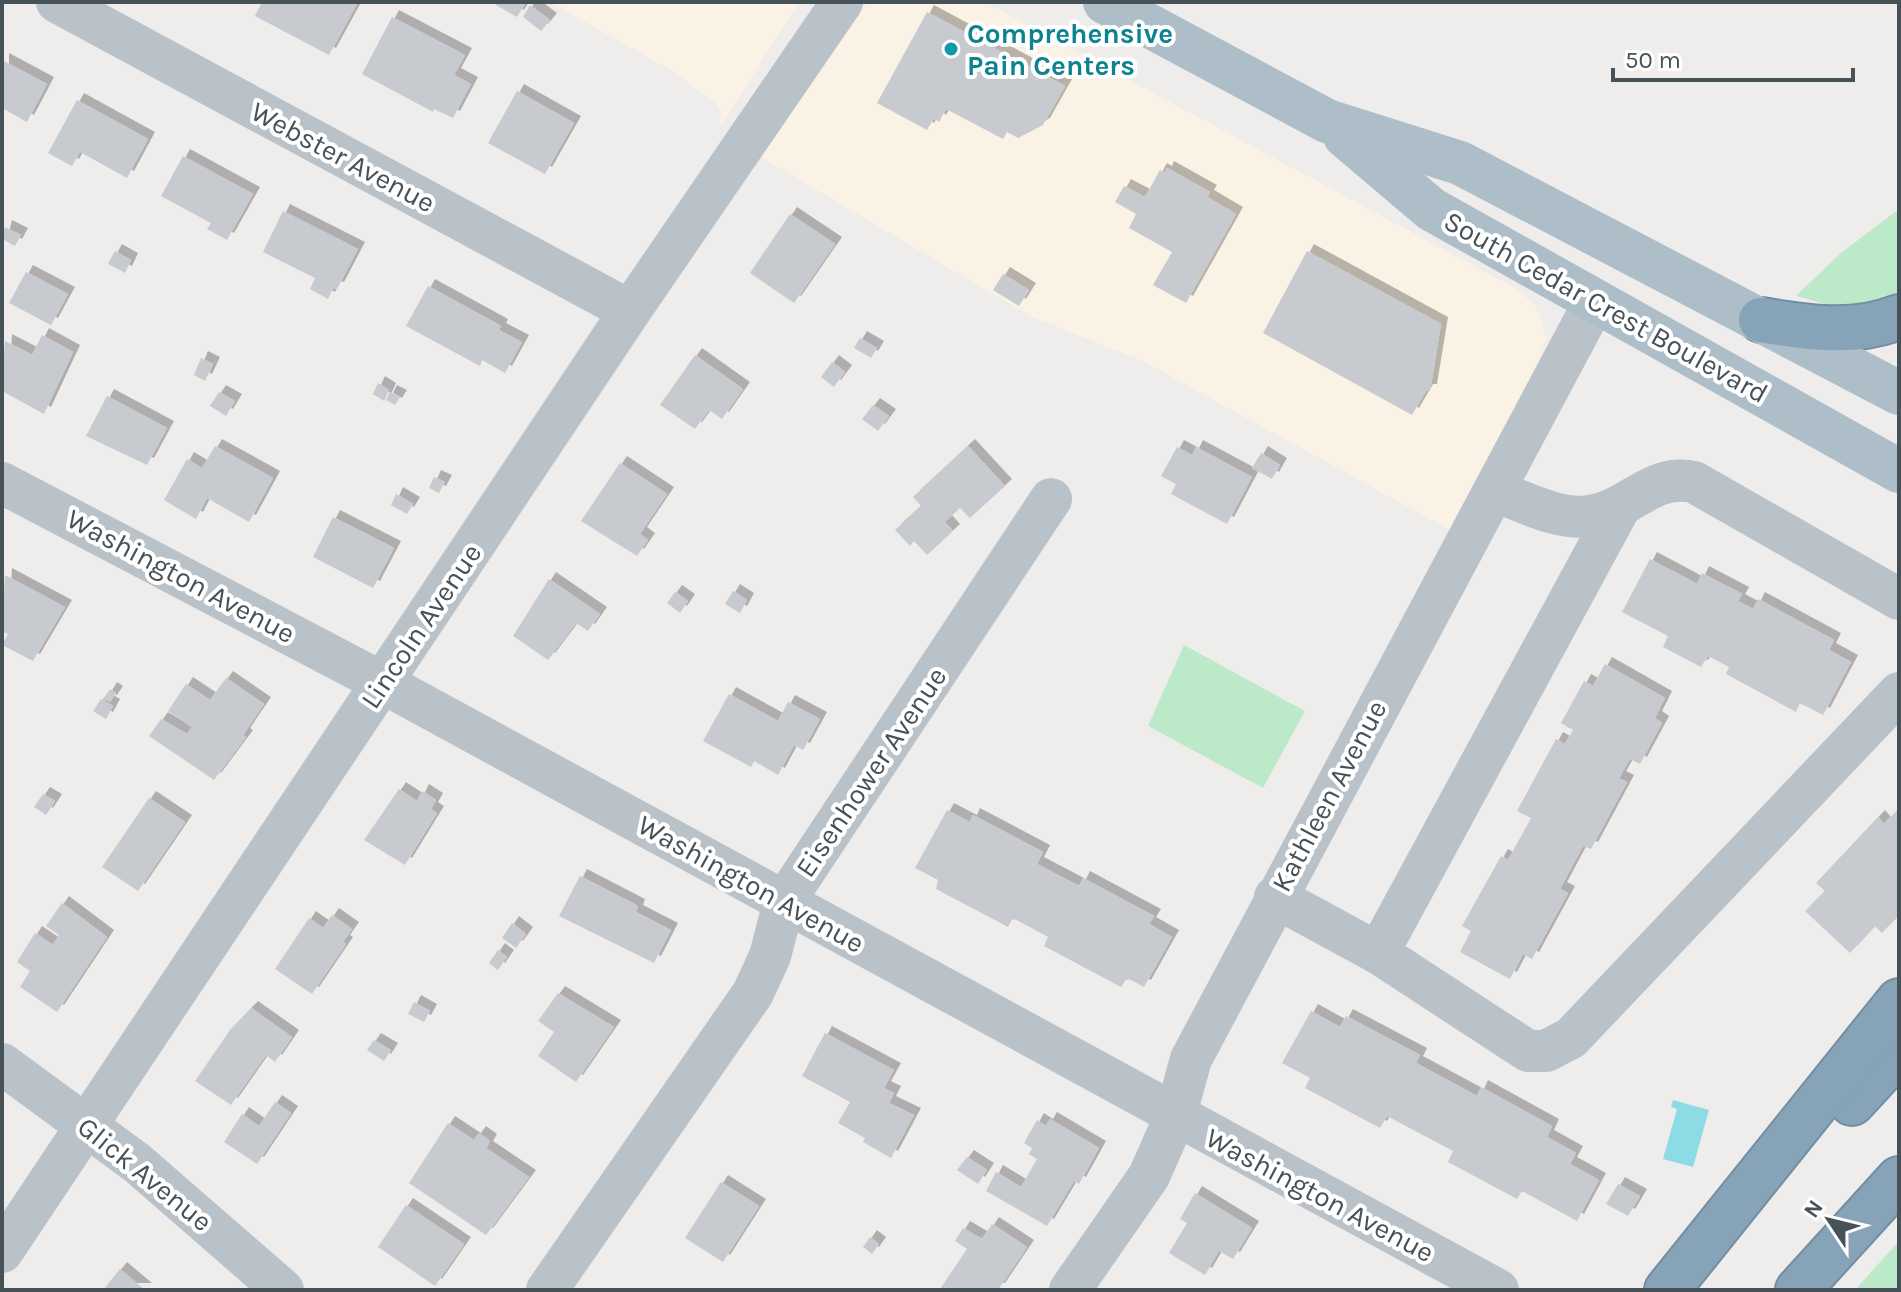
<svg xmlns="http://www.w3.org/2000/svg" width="1901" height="1292" font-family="Karla,sans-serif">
<defs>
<filter id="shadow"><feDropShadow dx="7" dy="-7" stdDeviation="0" flood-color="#0004"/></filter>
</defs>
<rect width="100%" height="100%" fill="#efecec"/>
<g fill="#faf2e5">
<path d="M550 2H799L720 127 721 112 715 102 669 69Z"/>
<path d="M867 2H985L1513 287 1533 303 1541 316 1546 339 1542 353 1452 531 1143 361 1032 317 761 157Z"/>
</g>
<g fill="#bceac9">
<path d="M1899 209V295L1855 312 1796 296 1841 253Z"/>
<path d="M1184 645 1305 711 1263 788 1148 726Z"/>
<path d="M1899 1241V1290H1855Z"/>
</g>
<path fill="#8cdbe5" d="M1673 1100 1709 1110 1693 1167 1663 1159 1677 1109 1671 1107Z"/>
<g fill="#c7cacf" filter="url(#shadow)">
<path d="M262 2H358L329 55 255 16Z"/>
<path d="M497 2H526L517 17 496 5Z"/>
<path d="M530 5 550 20 541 31 523 17Z"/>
<path d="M927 12 1065 86 1043 125 1018 138 1007 132 1003 139 946 109 939 122 934 118 927 130 877 103Z"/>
<path d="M392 17 465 55 454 75 471 84 453 118 434 109 433 112 362 74Z"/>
<path d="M2 60 47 84 27 122 2 108Z"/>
<path d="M517 91 574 123 545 174 488 143Z"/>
<path d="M77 100 148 139 127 178 80 152 72 166 48 153Z"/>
<path d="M183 156 253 194 227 240 207 229 211 223 161 196Z"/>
<path d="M1167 168 1210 192 1207 197 1236 214 1186 303 1153 285 1172 252 1129 228 1136 214 1115 202 1124 186 1145 197 1160 170 1165 173Z"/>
<path d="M283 211 358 249 337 289 333 288 328 299 310 289 315 278 263 252Z"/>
<path d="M790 214 835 244 794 303 750 273Z"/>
<path d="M5 227 21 235 15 246 2 239Z"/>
<path d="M115 251 131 260 125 273 108 264Z"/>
<path d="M1307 251 1441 324 1430 391H1426L1412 415 1263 333Z"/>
<path d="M26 272 68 294 51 325 9 303Z"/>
<path d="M1003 274 1029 290 1019 306 993 290Z"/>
<path d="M428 286 501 326 499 330 522 342 505 373 482 360 480 366 406 326Z"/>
<path d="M42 335 73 352 44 414 2 391V387L5 341 32 355Z"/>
<path d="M860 338 877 348 871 358 854 348Z"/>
<path d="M695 355 743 389 722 419 709 410 695 429 660 405Z"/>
<path d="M201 358 213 364 205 381 194 375Z"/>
<path d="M832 362 845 372 834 387 821 377Z"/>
<path d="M378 383 389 390 384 401 373 394Z"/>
<path d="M219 392 235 401 226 416 210 406Z"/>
<path d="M390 392 400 397 395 405 386 400Z"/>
<path d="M107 396 167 428 147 465 86 436Z"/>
<path d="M873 405 889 416 878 431 862 419Z"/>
<path d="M215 446 273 478 249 522 207 498 196 519 164 500 187 459 202 468Z"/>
<path d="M968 446 1005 486 970 518 960 508 945 522 953 531 927 555 914 541 910 546 895 530 921 506 913 497Z"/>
<path d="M1177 447 1192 455 1196 447 1252 477 1227 524 1171 494 1176 484 1161 476Z"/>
<path d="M1261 453 1280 465 1272 479 1252 468Z"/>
<path d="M620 463 667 494 640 534 648 540 637 556 581 521Z"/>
<path d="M434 477 445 482 439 493 429 488Z"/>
<path d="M396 494 413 504 407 514 391 505Z"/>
<path d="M333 517 394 548 373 588 313 557Z"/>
<path d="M1650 559 1697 584 1702 573 1742 594 1738 601 1753 609 1758 599 1834 640 1829 650 1851 662 1823 715 1800 703 1796 712 1726 674 1729 667 1708 656 1701 667 1663 647 1668 636 1622 612Z"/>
<path d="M5 575 65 607 33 661 2 645 8 634 2 631Z"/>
<path d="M549 579 600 614 588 631 576 623 548 660 513 636Z"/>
<path d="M733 591 747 600 740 613 725 604Z"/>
<path d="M675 592 688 601 680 613 667 603Z"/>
<path d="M1605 664 1665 698 1655 718 1662 723 1640 764 1630 759 1619 778 1627 782 1591 849 1583 846 1560 889 1568 893 1532 959 1523 954 1510 979 1460 952 1471 931 1462 926 1501 856 1508 860 1531 818 1517 811 1556 739 1565 744 1573 730 1561 723 1584 681 1593 686Z"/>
<path d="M226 678 264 704 243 735 246 737 214 780 149 736 161 719 187 734 192 727 168 711 186 684 210 700Z"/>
<path d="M110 689 116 693 110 702 104 699Z"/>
<path d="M729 694 778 721 788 702 820 719 803 750 794 745 778 775 754 761 751 767 703 741Z"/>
<path d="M101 699 113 706 106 719 93 711Z"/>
<path d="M399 789 417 801 422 791 436 800 431 809 437 813 405 865 364 840Z"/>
<path d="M43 794 55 801 46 815 34 807Z"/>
<path d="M149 798 185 822 138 891 102 867Z"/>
<path d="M1899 808V915L1882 933 1875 926 1850 953 1805 911 1825 891 1816 883 1878 817 1884 824Z"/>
<path d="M947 810 970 822 973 815 1043 852 1037 864 1079 886 1083 878 1154 916 1149 924 1172 937 1144 987 1127 978 1121 987 1044 946 1048 937 1013 918 1008 927 936 889 938 880 915 868Z"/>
<path d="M580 876 638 906 636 912 671 930 654 963 559 916Z"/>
<path d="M62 903 107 937 57 1012 20 987 30 971 17 962 35 933 53 945 59 935 46 926Z"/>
<path d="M332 915 352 929 343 942 346 944 312 994 275 969 309 918 323 928Z"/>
<path d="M512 923 526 934 516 948 502 938Z"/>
<path d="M498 950 507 957 498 970 489 963Z"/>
<path d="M558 993 614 1027 576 1082 538 1056 554 1032 538 1021Z"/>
<path d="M414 1002 430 1011 424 1022 408 1014Z"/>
<path d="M251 1008 292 1037 275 1062 266 1055 231 1105 195 1081 230 1030Z"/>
<path d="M1311 1011 1340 1027 1346 1016 1420 1055 1416 1063 1477 1096 1481 1087 1552 1126 1547 1137 1576 1153 1570 1164 1599 1180 1577 1221 1522 1191 1517 1199 1448 1162 1453 1151 1387 1116 1380 1128 1305 1088 1310 1078 1282 1063Z"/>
<path d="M825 1033 894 1070 884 1088 894 1093 889 1103 914 1115 891 1158 863 1142 865 1138 838 1123 850 1102 802 1076Z"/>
<path d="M374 1040 391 1050 384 1061 367 1050Z"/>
<path d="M275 1102 291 1113 257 1164 224 1142 242 1114 259 1126Z"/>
<path d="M1050 1119 1099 1148 1079 1184 1074 1181 1047 1226 986 1191 996 1172 1021 1187 1037 1159 1029 1154 1032 1148 1024 1143 1037 1120 1046 1126Z"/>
<path d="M448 1123 474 1140 479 1133 490 1141 486 1148 529 1177 486 1235 409 1183Z"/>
<path d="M967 1157 987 1170 978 1184 957 1170Z"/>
<path d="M721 1182 759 1206 723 1262 685 1238Z"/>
<path d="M1618 1184 1640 1196 1628 1216 1606 1204Z"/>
<path d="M1195 1193 1252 1228 1233 1259 1219 1251 1205 1275 1169 1253 1187 1223 1180 1219Z"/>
<path d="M406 1205 464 1244 435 1286 378 1247Z"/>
<path d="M992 1224 1027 1247 998 1290 940 1289 967 1249 955 1241 963 1228 982 1239Z"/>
<path d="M870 1237 879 1244 872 1254 863 1247Z"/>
<path d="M120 1269 145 1290H103Z"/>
</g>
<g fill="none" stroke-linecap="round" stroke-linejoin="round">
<defs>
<g id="highway">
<path d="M1761 320C1807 328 1854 335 1899 317"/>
<path d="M1852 1103 1899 1052"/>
<path d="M1667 1290 1899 1001"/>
<path d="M1798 1290 1899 1179"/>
</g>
</defs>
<use href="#highway" stroke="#728ea4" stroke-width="48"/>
<g stroke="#b8c2c8" stroke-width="42">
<path d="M57 2 630 311"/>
<path d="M2 483 383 683 1498 1290"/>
<path d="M1494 491C1523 501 1559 521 1590 516 1631 510 1651 473 1694 482L1899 599"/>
<path d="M1275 897 1378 953 1528 1051H1546L1571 1038 1899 693"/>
<path d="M1378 953 1620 507"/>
<path d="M2 1064 137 1163 283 1290"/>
<path d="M2 1252 630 311 842 2"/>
<path d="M547 1290 753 993 770 956 784 902 1051 499"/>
<path d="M1070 1290 1149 1176 1175 1117 1191 1059 1594 303"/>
</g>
<g stroke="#adbec9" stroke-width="44">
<path d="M1105 2 1327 121 1460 163 1899 393"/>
<path d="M1345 136 1431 209 1899 471"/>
</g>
<use href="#highway" stroke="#86a3b8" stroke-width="44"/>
</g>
<circle fill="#0f9aa8" stroke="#fff" stroke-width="3" cx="951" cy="49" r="8"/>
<g text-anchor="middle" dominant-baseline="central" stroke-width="8" stroke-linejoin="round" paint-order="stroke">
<g font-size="28" font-weight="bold" fill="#0d838f" stroke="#fff" text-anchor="start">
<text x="967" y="33">Comprehensive<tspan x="967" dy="32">Pain Centers</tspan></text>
</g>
<g font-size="28" fill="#465158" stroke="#fff">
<text transform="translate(343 157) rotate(28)">Webster Avenue</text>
<text transform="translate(1606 307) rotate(29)">South Cedar Crest Boulevard</text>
<text transform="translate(181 576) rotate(28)">Washington Avenue</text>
<text transform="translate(421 626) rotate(-56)">Lincoln Avenue</text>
<text transform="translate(871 772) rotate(-56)">Eisenhower Avenue</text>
<text transform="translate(1329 796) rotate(-62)">Kathleen Avenue</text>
<text transform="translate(751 884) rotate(29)">Washington Avenue</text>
<text transform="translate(145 1174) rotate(39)">Glick Avenue</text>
<text transform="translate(1320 1195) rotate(28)">Washington Avenue</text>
</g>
</g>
<rect width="1901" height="1292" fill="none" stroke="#465158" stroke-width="8"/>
<g transform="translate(1829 1220) rotate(305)" stroke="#ffffff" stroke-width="6" paint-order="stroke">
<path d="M0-6L14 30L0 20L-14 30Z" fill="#465158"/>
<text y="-12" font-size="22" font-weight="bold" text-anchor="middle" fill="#465158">N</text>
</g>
<path d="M1613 68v12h240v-12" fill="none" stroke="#465158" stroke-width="4"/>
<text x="1625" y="68" font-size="24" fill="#465158" stroke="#ffffff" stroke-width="6" paint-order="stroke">50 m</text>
</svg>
